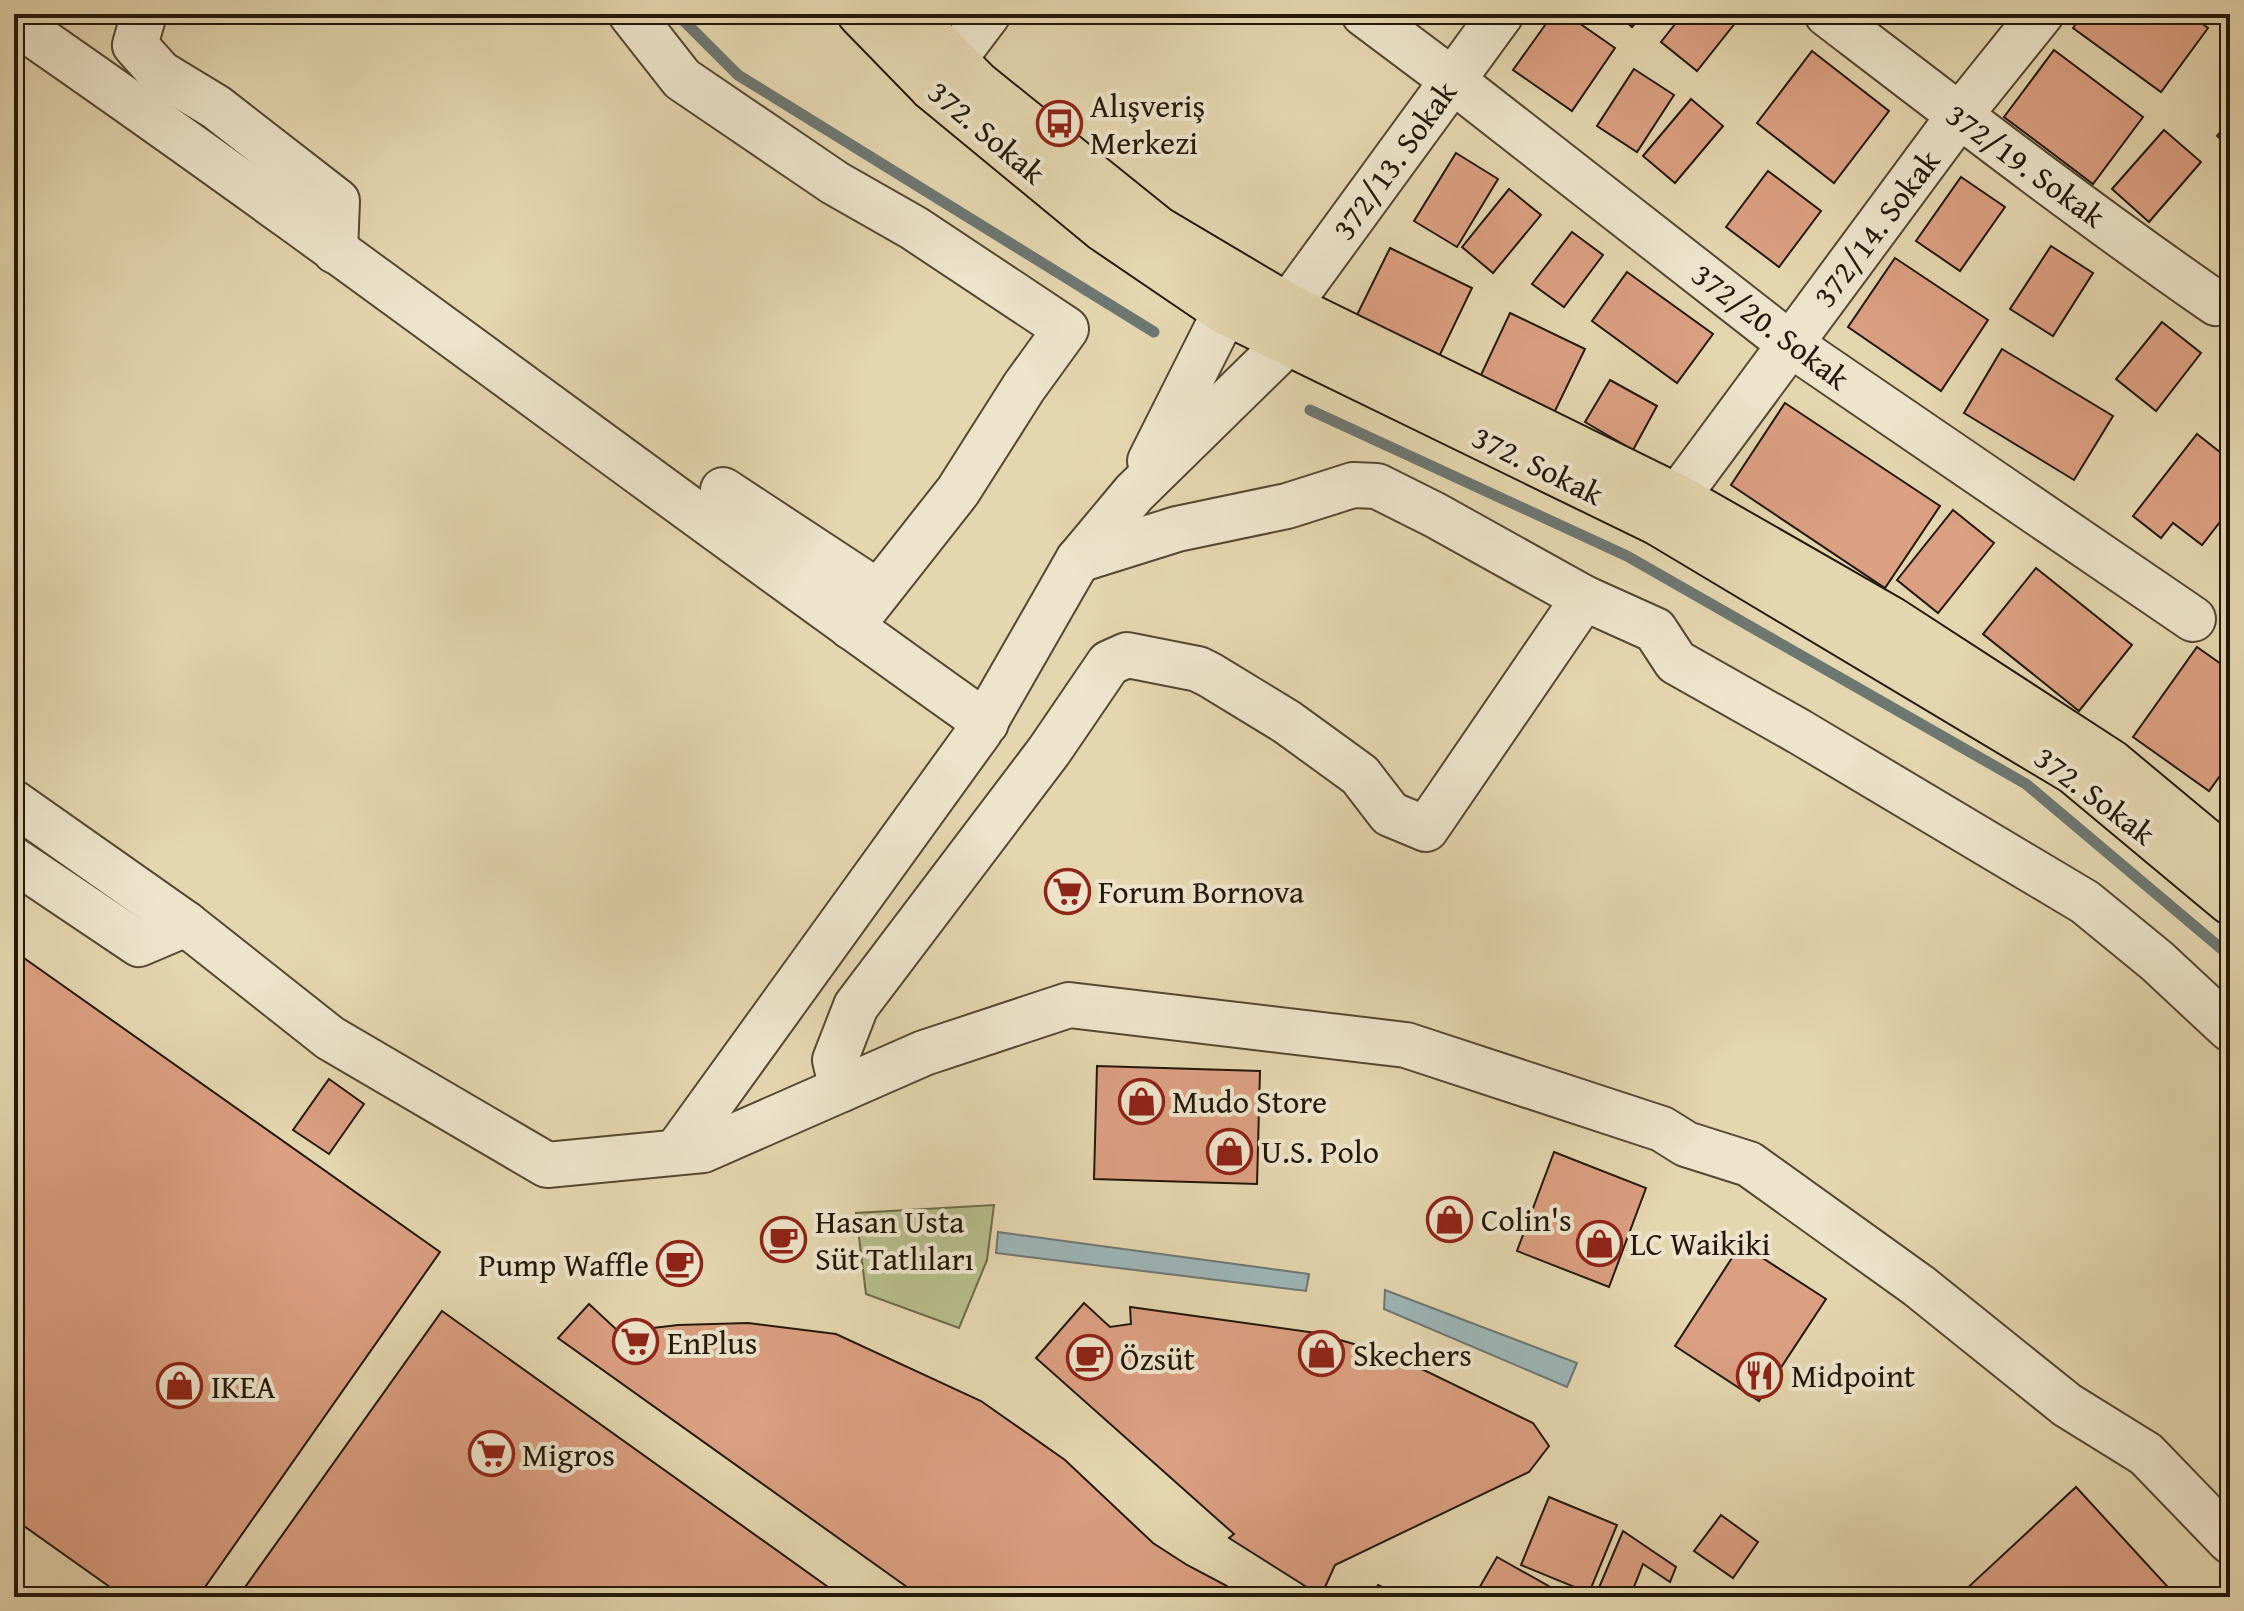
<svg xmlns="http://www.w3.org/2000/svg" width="2244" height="1611" font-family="'Gentium Book Plus',serif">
<rect width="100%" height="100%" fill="#e4d6af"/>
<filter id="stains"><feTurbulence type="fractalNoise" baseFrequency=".0025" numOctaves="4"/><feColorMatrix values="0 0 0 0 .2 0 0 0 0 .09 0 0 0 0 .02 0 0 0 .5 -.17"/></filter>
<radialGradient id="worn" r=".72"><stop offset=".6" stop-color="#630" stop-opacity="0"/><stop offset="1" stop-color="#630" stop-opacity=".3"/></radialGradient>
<path fill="#b5bd8a" stroke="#6c6a4a" stroke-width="2" d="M994 1205 987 1260 959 1328 866 1294 856 1213Z"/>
<g fill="#9db6b8" stroke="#6d7772" stroke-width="2">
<path d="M998 1232 1309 1274 1306 1291 996 1253Z"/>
<path d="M1385 1290 1577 1363 1567 1387 1384 1309Z"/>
</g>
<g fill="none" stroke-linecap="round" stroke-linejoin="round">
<g stroke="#6d7772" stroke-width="11">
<path d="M677 14 738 75 1154 332"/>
<path d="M1310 410 1627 556 2026 784 2230 956"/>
</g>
</g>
<g fill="#db9f81" stroke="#241809" stroke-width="2">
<path d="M1553 14H1566L1615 48 1572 111 1513 70Z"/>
<path d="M1617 14H1643L1632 27Z"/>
<path d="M1683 14H1736L1740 17 1697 71 1661 42Z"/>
<path d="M2083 14H2189L2208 28 2161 92 2073 28Z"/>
<path d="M2054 50 2143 117 2093 184 2004 117Z"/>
<path d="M1812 51 1889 111 1834 183 1757 123Z"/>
<path d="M1634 69 1674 95 1637 152 1597 126Z"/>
<path d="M1691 99 1723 126 1675 183 1643 156Z"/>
<path d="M2230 121V147L2217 136Z"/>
<path d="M2164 130 2201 162 2149 222 2112 189Z"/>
<path d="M1456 153 1498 179 1457 247 1414 221Z"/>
<path d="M1768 171 1821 211 1779 267 1726 227Z"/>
<path d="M1961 177 2005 207 1960 271 1916 241Z"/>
<path d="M1509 189 1541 215 1493 273 1462 247Z"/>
<path d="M1572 232 1603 255 1564 307 1532 284Z"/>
<path d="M2051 246 2093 273 2053 336 2010 309Z"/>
<path d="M1390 248 1472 288 1436 363 1353 323Z"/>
<path d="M1895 258 1988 320 1941 391 1848 327Z"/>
<path d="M1627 272 1713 334 1677 383 1592 321Z"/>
<path d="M1510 313 1585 349 1554 413 1480 377Z"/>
<path d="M2162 322 2201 353 2156 411 2116 379Z"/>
<path d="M2002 349 2113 416 2074 480 1964 413Z"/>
<path d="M1610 380 1657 406 1633 450 1585 422Z"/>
<path d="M1785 403 1940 506 1885 588 1731 485Z"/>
<path d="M2197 434 2230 460V509L2202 545 2173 523 2161 538 2133 516Z"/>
<path d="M1953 510 1994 543 1938 613 1897 580Z"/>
<path d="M2036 568 2132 645 2079 711 1983 634Z"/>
<path d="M2197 647 2224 666 2230 657V762L2209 791 2133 737Z"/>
<path d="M14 951 440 1252 198 1597H124L14 1519Z"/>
<path d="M1097 1066 1260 1071 1257 1184 1094 1179Z"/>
<path d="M329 1079 364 1104 329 1154 293 1130Z"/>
<path d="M1554 1152 1646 1188 1609 1287 1517 1251Z"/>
<path d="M1741 1244 1826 1299 1759 1401 1675 1346Z"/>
<path d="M1084 1303 1110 1327 1131 1324 1130 1307 1316 1333 1395 1356 1533 1423 1549 1446 1529 1472 1335 1565 1321 1596 1229 1538 1234 1534 1036 1358Z"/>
<path d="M589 1304 619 1332 678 1325 748 1323 836 1334 981 1401 1065 1460 1153 1543 1187 1565 1227 1586 1224 1597H921L558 1338Z"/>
<path d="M442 1311 842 1597H238Z"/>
<path d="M2076 1487 2177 1597H1967L1963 1592Z"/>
<path d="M1549 1497 1617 1525 1589 1593 1521 1565Z"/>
<path d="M1721 1515 1758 1542 1733 1578 1694 1551Z"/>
<path d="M1623 1531 1676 1567 1670 1582 1643 1564 1630 1597H1595Z"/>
<path d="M1497 1557 1568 1597H1474Z"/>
<path d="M1378 1585 1402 1597H1372Z"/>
</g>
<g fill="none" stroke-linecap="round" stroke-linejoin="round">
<defs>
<g id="minor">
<path d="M144 14 135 45 160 73 216 107 337 201 335 251"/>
<path d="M631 14 682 79 835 183 914 228 1066 329 1024 387 958 491 851 627"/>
<path d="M1364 14 1452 80 1790 344 2193 619"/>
<path d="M1827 14C1955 112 2083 211 2216 303L2230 297"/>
<path d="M19 25C346 251 661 493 986 723"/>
<path d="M932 88 988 14"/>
<path d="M1288 306 1501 14"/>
<path d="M1150 461 1225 312 1261 309"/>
<path d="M723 490 878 592"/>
<path d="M1658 523 1959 116 2041 14"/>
<path d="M1078 560 1177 529 1287 506 1353 485 1377 486 1435 515 1584 598 1655 630 1676 662 1800 732 2085 902 2157 961 2230 1029"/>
<path d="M14 803 186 924 330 1038 547 1165 703 1150 924 1053 1069 1005 1406 1045 1662 1129 1686 1144 1749 1164 1919 1286 2067 1405 2146 1454 2230 1541"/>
<path d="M14 860 139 944 186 924"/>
<path d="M842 1089 835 1060 856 1006 1049 751 1109 663 1127 655 1198 669 1210 675 1287 722 1360 775 1390 814 1426 829 1584 598"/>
<path d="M676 1152 980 731 1078 560 1134 493 1286 344 1288 306"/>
</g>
<g id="major">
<path d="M860 14 932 88 1103 229 1225 312 1658 523 2074 772 2230 902"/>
<path d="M909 14 978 84 1158 229 1288 306 1678 497 1891 619 2111 762 2230 861"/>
</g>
</defs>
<use href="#minor" stroke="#544832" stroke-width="48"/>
<use href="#major" stroke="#241809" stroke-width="48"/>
<use href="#minor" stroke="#ede4cb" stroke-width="44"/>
<use href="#major" stroke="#e4d6af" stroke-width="44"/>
</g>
<defs>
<symbol id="bus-ring" viewBox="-11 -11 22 22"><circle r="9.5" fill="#ede4cb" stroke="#8f2418" stroke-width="1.5"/><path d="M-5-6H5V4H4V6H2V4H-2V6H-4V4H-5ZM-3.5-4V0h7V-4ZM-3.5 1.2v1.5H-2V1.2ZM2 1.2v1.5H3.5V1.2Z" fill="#8f2418"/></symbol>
<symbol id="supermarket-ring" viewBox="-11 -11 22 22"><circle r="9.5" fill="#ede4cb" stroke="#8f2418" stroke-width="1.5"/><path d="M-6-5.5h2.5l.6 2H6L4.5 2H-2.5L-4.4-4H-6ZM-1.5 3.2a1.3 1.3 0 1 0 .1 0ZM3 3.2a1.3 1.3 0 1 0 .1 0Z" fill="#8f2418"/></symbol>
<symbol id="shop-ring" viewBox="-11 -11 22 22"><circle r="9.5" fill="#ede4cb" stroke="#8f2418" stroke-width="1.5"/><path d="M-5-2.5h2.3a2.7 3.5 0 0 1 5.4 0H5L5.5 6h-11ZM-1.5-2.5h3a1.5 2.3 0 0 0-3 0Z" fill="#8f2418"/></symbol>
<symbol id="cafe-ring" viewBox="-11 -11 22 22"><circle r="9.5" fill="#ede4cb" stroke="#8f2418" stroke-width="1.5"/><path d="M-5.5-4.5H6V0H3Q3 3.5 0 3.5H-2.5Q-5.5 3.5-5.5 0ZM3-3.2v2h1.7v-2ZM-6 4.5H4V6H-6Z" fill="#8f2418"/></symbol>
<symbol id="restaurant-ring" viewBox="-11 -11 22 22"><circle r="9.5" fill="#ede4cb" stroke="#8f2418" stroke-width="1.5"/><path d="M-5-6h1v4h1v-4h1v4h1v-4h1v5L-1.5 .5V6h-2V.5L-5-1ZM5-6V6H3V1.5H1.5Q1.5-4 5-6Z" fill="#8f2418"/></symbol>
</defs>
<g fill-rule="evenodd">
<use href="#bus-ring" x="1034" y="98" width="51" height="51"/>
<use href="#supermarket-ring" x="1042" y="866" width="51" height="51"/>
<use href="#shop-ring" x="1116" y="1076" width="51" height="51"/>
<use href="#shop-ring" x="1204" y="1126" width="51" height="51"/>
<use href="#shop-ring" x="1424" y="1194" width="51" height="51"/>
<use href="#cafe-ring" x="758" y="1214" width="51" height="51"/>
<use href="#shop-ring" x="1574" y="1218" width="51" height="51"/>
<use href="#cafe-ring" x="654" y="1238" width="51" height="51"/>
<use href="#supermarket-ring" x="610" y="1316" width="51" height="51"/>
<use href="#shop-ring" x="1296" y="1328" width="51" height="51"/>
<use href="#cafe-ring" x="1064" y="1332" width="51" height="51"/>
<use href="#restaurant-ring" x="1734" y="1350" width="51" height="51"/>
<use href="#shop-ring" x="154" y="1360" width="51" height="51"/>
<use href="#supermarket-ring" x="466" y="1428" width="51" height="51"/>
</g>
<g text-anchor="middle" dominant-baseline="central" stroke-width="8" stroke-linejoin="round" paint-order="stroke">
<g font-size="32" fill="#241809" stroke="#ede4cb" text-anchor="start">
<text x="1090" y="105">Alışveriş<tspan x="1090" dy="37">Merkezi</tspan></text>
<text x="1098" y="891">Forum Bornova</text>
<text x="1172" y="1101">Mudo Store</text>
<text x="1261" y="1151">U.S. Polo</text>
<text x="1481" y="1219">Colin's</text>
<text x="815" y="1221">Hasan Usta<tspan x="815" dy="37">Süt Tatlıları</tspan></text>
<text x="1630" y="1243">LC Waikiki</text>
<text x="649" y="1264" text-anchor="end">Pump Waffle</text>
<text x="667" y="1342">EnPlus</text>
<text x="1353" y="1354">Skechers</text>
<text x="1120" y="1358">Özsüt</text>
<text x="1791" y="1375">Midpoint</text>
<text x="211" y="1386">IKEA</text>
<text x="522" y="1454">Migros</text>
</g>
<g font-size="32" fill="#241809" stroke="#ede4cb">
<text transform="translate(987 132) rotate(40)">372. Sokak</text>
<text transform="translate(1394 160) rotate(-54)">372/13. Sokak</text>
<text transform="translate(2026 165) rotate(36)">372/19. Sokak</text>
<text transform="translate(1876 228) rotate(-53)">372/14. Sokak</text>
<text transform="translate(1771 326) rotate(37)">372/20. Sokak</text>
<text transform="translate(1538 465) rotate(26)">372. Sokak</text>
<text transform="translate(2095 795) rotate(37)">372. Sokak</text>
</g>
</g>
<rect width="2244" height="1611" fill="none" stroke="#e4d6af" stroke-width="48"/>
<rect x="16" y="16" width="2212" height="1579" fill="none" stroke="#241809" stroke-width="4"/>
<rect x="24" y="24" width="2196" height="1563" fill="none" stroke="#241809" stroke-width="2"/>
<rect width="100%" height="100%" filter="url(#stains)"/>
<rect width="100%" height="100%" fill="url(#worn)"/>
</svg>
